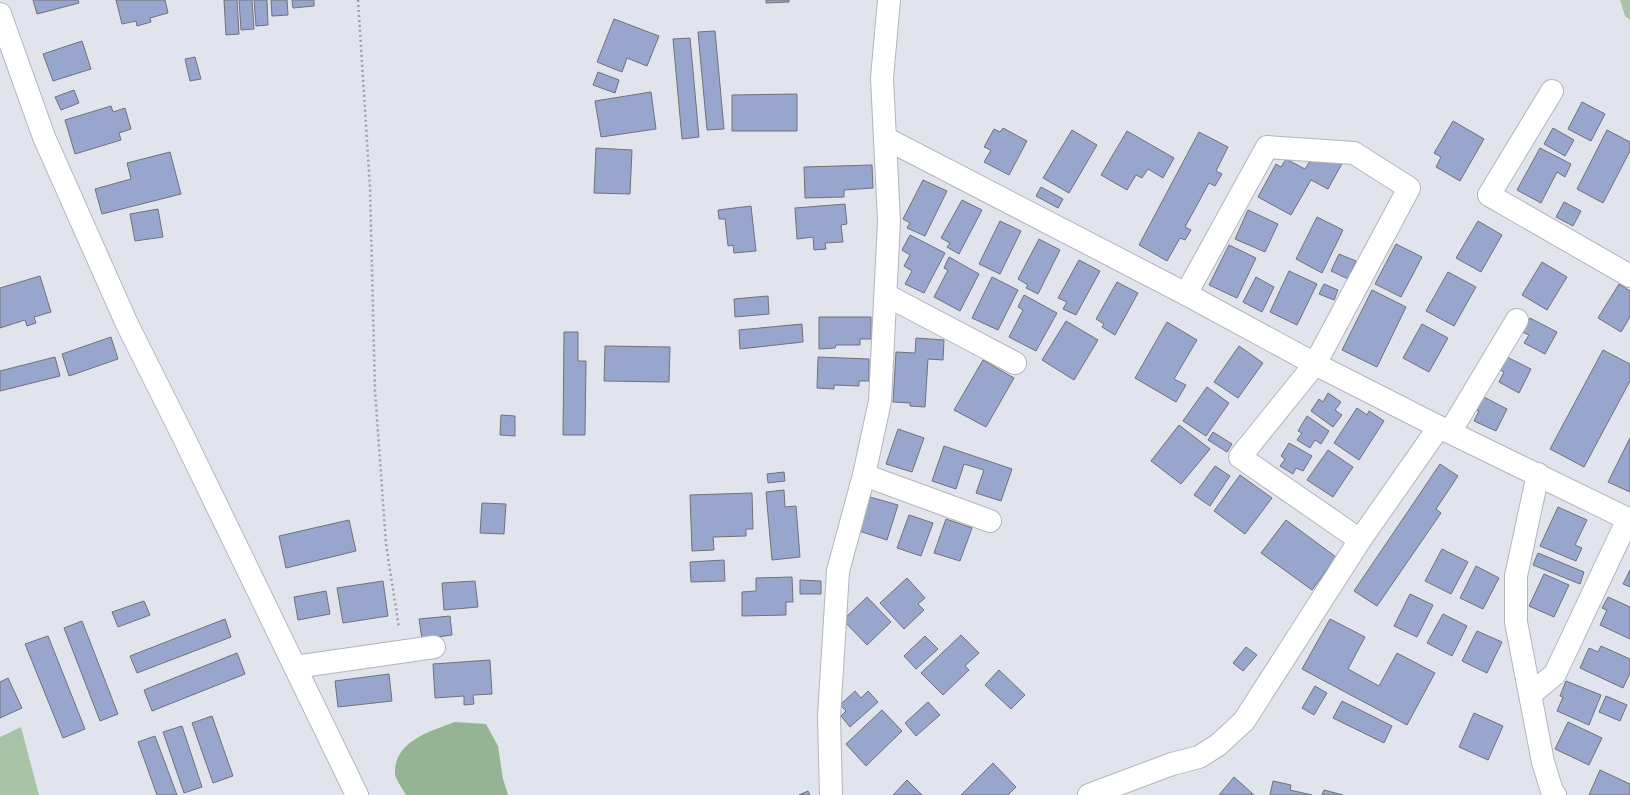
<svg xmlns="http://www.w3.org/2000/svg" width="1630" height="795" font-family="'Noto Sans',sans-serif">
<rect width="100%" height="100%" fill="#e1e4ec"/>
<g fill="#a9c3a7">
<path d="M1620 0H1630V20L1625 16Z"/>
<path d="M21 727 39 795H0V737Z"/>
</g>
<path fill="#95b493" d="M455 722 486 724 498 746 503 779 508 795H406C403 789 395 779 395 773 394 741 431 731 455 722Z"/>
<g fill="#98a6cd" stroke="#6f7278">
<path d="M33 0H78L79 3 37 14Z"/>
<path d="M116 0H165L168 13 150 18 151 22 137 26 136 21 122 24Z"/>
<path d="M224 0H237L239 34 226 35Z"/>
<path d="M239 0H252L254 29 241 30Z"/>
<path d="M254 0H267L268 25 256 26Z"/>
<path d="M271 0H287L288 15 272 16Z"/>
<path d="M292 0H314V6L293 8Z"/>
<path d="M766 0H789V2L766 3Z"/>
<path d="M614 19 659 36 647 66 627 58 622 72 597 62Z"/>
<path d="M715 31 724 129 707 130 698 32Z"/>
<path d="M690 38 699 137 682 139 673 39Z"/>
<path d="M82 41 91 69 53 81 43 54Z"/>
<path d="M195 57 201 79 190 81 185 59Z"/>
<path d="M598 72 619 80 615 93 593 85Z"/>
<path d="M74 90 79 103 61 110 55 97Z"/>
<path d="M651 92 656 129 601 137 595 101Z"/>
<path d="M797 94V131H732V95Z"/>
<path d="M1582 102 1605 114 1591 141 1568 129Z"/>
<path d="M111 106 113 112 125 108 131 129 119 133 121 140 75 154 65 120Z"/>
<path d="M1453 121 1484 139 1460 181 1436 167 1441 157 1434 153Z"/>
<path d="M1003 128 1027 141 1009 175 984 162 991 150 984 147 994 129 1000 132Z"/>
<path d="M1553 128 1574 140 1565 156 1544 144Z"/>
<path d="M1072 130 1097 145 1069 193 1043 178Z"/>
<path d="M1607 130 1630 142V151L1603 203 1577 189Z"/>
<path d="M1127 131 1174 158 1163 178 1148 169 1142 178 1136 175 1127 190 1101 175Z"/>
<path d="M1199 132 1228 147 1216 171 1222 174 1215 186 1209 183 1185 227 1191 230 1185 240 1180 238 1167 261 1139 245Z"/>
<path d="M596 148 632 150 630 194 594 193Z"/>
<path d="M1540 148 1571 164 1565 177 1557 172 1541 203 1517 190Z"/>
<path d="M170 152 181 194 102 214 95 189 131 179 127 163Z"/>
<path d="M1286 159 1305 169 1310 161 1344 160 1328 189 1311 180 1291 215 1258 197 1276 164 1281 167Z"/>
<path d="M872 165 873 188 844 190V197L805 198 804 167Z"/>
<path d="M923 180 947 191 925 236 907 228 910 223 903 219Z"/>
<path d="M1041 187 1063 199 1058 208 1036 196Z"/>
<path d="M962 200 982 210 959 254 947 247 950 243 941 238Z"/>
<path d="M1564 202 1581 211 1573 226 1556 217Z"/>
<path d="M845 204 847 224 841 225 843 242 825 243 826 249 814 250 813 237 797 239 795 208Z"/>
<path d="M751 206 756 251 734 253 733 245 728 246 725 219H719L718 210Z"/>
<path d="M158 209 163 237 135 241 130 214Z"/>
<path d="M1248 210 1278 224 1265 252 1235 239Z"/>
<path d="M1317 217 1343 230 1322 273 1296 259Z"/>
<path d="M1000 221 1021 231 1000 274 979 264Z"/>
<path d="M1478 221 1502 235 1481 272 1456 258Z"/>
<path d="M910 235 945 253 924 293 905 284 912 271 904 266 910 255 902 250Z"/>
<path d="M1039 239 1060 250 1038 294 1026 288 1028 285 1018 279Z"/>
<path d="M1396 244 1422 257 1401 297 1375 284Z"/>
<path d="M1229 245 1256 258 1237 298 1209 285Z"/>
<path d="M1339 254 1356 261 1348 279 1331 271Z"/>
<path d="M949 257 979 274 960 311 934 297 948 270 944 268Z"/>
<path d="M1079 260 1100 271 1076 315 1063 309 1067 302 1058 298Z"/>
<path d="M1542 262 1567 277 1547 310 1522 295Z"/>
<path d="M1289 271 1317 284 1297 325 1270 312Z"/>
<path d="M1448 272 1476 287 1454 326 1426 311Z"/>
<path d="M40 276 51 312 34 317 36 323 27 326 25 320 0 328V288Z"/>
<path d="M992 277 1018 290 998 330 972 318Z"/>
<path d="M1256 277 1274 287 1262 312 1243 302Z"/>
<path d="M1117 282 1138 293 1115 335 1102 327 1104 324 1096 319Z"/>
<path d="M1324 284 1338 290 1334 300 1319 294Z"/>
<path d="M1619 284 1630 291V317L1621 332 1598 318Z"/>
<path d="M1372 290 1406 307 1377 367 1342 350Z"/>
<path d="M1024 295 1057 313 1036 351 1009 337 1023 310 1018 307Z"/>
<path d="M768 296 769 314 735 317 734 299Z"/>
<path d="M819 317H871V339H860V345H836L835 348 819 349Z"/>
<path d="M1530 318 1557 332 1545 354 1524 343 1529 335 1522 332Z"/>
<path d="M1066 321 1098 340 1074 380 1042 360Z"/>
<path d="M1167 322 1197 340 1174 379 1186 385 1176 402 1135 378Z"/>
<path d="M802 324 803 342 740 349 739 330Z"/>
<path d="M1422 324 1448 338 1429 372 1403 358Z"/>
<path d="M564 332H578V361H586L585 435H563Z"/>
<path d="M111 337 118 359 69 376 62 354Z"/>
<path d="M916 338 944 340 943 360 928 359 925 407 910 406V403L893 402 896 352 915 353Z"/>
<path d="M605 346 670 347 669 382 604 381Z"/>
<path d="M1239 346 1263 363 1238 398 1214 382Z"/>
<path d="M1603 350 1630 364V381L1584 467 1550 449Z"/>
<path d="M1505 356 1531 369 1519 393 1499 382 1504 372 1498 369Z"/>
<path d="M55 357 60 376 0 391V371Z"/>
<path d="M818 357 869 359V381H859V386L834 385V389L817 388Z"/>
<path d="M983 360 1014 378 986 427 954 410Z"/>
<path d="M1207 387 1229 403 1206 436 1183 421Z"/>
<path d="M1328 393 1341 402 1335 410 1342 415 1333 427 1311 411 1319 399 1323 402Z"/>
<path d="M1480 395 1507 409 1496 431 1474 421 1479 411 1474 409Z"/>
<path d="M1357 408 1367 415 1369 411 1384 421 1359 460 1334 443Z"/>
<path d="M501 415 515 416V436L500 435Z"/>
<path d="M1307 416 1329 431 1321 444 1315 440 1310 448 1297 440 1302 433 1298 431Z"/>
<path d="M1179 425 1210 449 1181 484 1151 461Z"/>
<path d="M898 429 924 438 912 472 886 464Z"/>
<path d="M1213 432 1232 444 1227 452 1208 440Z"/>
<path d="M1630 438V492L1608 482Z"/>
<path d="M1289 443 1312 456 1303 471 1296 468 1293 474 1280 466 1285 459 1281 456Z"/>
<path d="M944 446 1012 469 1001 501 976 493 984 470 964 464 956 489 932 481Z"/>
<path d="M1328 450 1353 467 1333 497 1307 480Z"/>
<path d="M1440 464 1458 476 1436 509 1441 513 1377 606 1354 591Z"/>
<path d="M1215 466 1230 476 1210 506 1194 495Z"/>
<path d="M784 472 785 481 768 483 767 474Z"/>
<path d="M1240 475 1272 498 1245 534 1214 511Z"/>
<path d="M784 490 785 507 796 506 800 557 772 560 766 492Z"/>
<path d="M752 493 753 529H746V536L713 537 714 550 692 551 690 495Z"/>
<path d="M870 497 898 505 887 540 859 531Z"/>
<path d="M482 503 506 504 504 534 480 533Z"/>
<path d="M1558 507 1587 520 1575 545 1582 548 1576 561 1540 546Z"/>
<path d="M909 515 933 523 921 556 897 548Z"/>
<path d="M946 519 972 528 960 561 934 553Z"/>
<path d="M349 520 356 551 286 568 279 536Z"/>
<path d="M1286 520 1336 557 1312 590 1261 553Z"/>
<path d="M1442 549 1468 562 1451 594 1425 581Z"/>
<path d="M1538 553 1584 572 1580 584 1533 565Z"/>
<path d="M724 560 725 581 691 582 690 562Z"/>
<path d="M1476 566 1499 578 1483 609 1460 598Z"/>
<path d="M1630 570V587L1623 584Z"/>
<path d="M1544 574 1569 585 1554 617 1529 606Z"/>
<path d="M792 577 793 602H786V615L742 616V592L756 591V578Z"/>
<path d="M907 578 925 598 918 604 924 610 904 629 880 603Z"/>
<path d="M800 580 821 581V594H800Z"/>
<path d="M383 581 388 616 343 623 337 588Z"/>
<path d="M475 581 478 607 444 610 442 583Z"/>
<path d="M326 591 330 614 298 620 294 597Z"/>
<path d="M1410 594 1433 605 1417 637 1394 626Z"/>
<path d="M867 597 891 622 867 645 843 620Z"/>
<path d="M1608 597 1630 607V639L1600 625 1607 610 1602 608Z"/>
<path d="M144 601 150 615 118 627 112 612Z"/>
<path d="M1443 614 1467 626 1452 656 1427 643Z"/>
<path d="M450 616 452 635 422 639 419 619Z"/>
<path d="M225 619 231 637 137 673 130 656Z"/>
<path d="M1330 619 1365 637 1348 669 1379 686 1397 653 1435 673 1407 725 1302 669Z"/>
<path d="M82 621 118 714 100 721 64 628Z"/>
<path d="M1477 631 1502 642 1487 673 1462 661Z"/>
<path d="M961 635 979 653 965 666 969 670 943 695 921 673Z"/>
<path d="M48 636 85 729 63 738 25 644Z"/>
<path d="M925 636 938 649 916 669 904 656Z"/>
<path d="M1601 646 1630 659V673L1623 688 1580 668 1589 648 1598 652Z"/>
<path d="M1246 647 1257 655 1243 671 1233 663Z"/>
<path d="M237 653 245 674 152 711 144 690Z"/>
<path d="M490 660 492 694 473 695 474 704 464 705V696L435 698 433 664Z"/>
<path d="M999 670 1025 695 1011 709 985 685Z"/>
<path d="M389 674 392 701 338 707 335 681Z"/>
<path d="M8 678 22 708 0 718V682Z"/>
<path d="M1566 681 1601 695 1589 725 1557 711 1563 697 1560 696Z"/>
<path d="M1315 686 1327 693 1314 715 1302 708Z"/>
<path d="M855 691 861 698 868 691 878 702 850 727 841 716 846 711 840 705Z"/>
<path d="M1606 696 1627 705 1620 721 1599 712Z"/>
<path d="M1342 701 1392 726 1384 743 1333 718Z"/>
<path d="M928 702 940 715 916 736 905 723Z"/>
<path d="M882 710 902 731 866 766 846 744Z"/>
<path d="M1474 713 1503 726 1488 760 1459 747Z"/>
<path d="M212 716 233 776 213 783 192 723Z"/>
<path d="M1568 722 1602 738 1589 765 1555 749Z"/>
<path d="M182 726 202 787 184 793 163 732Z"/>
<path d="M155 736 177 795H157L138 742Z"/>
<path d="M993 763 1016 787 1008 795H961Z"/>
<path d="M1600 770 1630 784V795H1589Z"/>
<path d="M1234 777 1254 795H1219Z"/>
<path d="M907 780 922 795H893Z"/>
<path d="M1273 781 1291 785 1290 790 1312 795H1270Z"/>
<path d="M1324 790 1343 795H1322Z"/>
<path d="M808 791 810 795H799Z"/>
</g>
<g fill="none" stroke-linecap="round" stroke-linejoin="round">
<defs>
<g id="minor">
<path d="M0 14 44 137 127 324 185 440 357 795"/>
<path d="M1552 91 1489 195 1630 276"/>
<path d="M885 138 1186 294 1315 364 1439 427 1630 520"/>
<path d="M1186 294 1267 147 1354 153 1409 188 1315 364 1240 457 1360 540 1439 427"/>
<path d="M886 295 1015 363"/>
<path d="M1450 432 1517 320"/>
<path d="M1538 474 1516 576V622L1543 762 1552 791 1555 795"/>
<path d="M864 475 990 521"/>
<path d="M295 667 434 647"/>
<path d="M1531 694 1555 674 1628 519"/>
<path d="M831 795 829 717 838 571 864 475 880 401 889 221 882 78 889 0"/>
<path d="M1089 795 1172 764 1199 757 1218 745 1244 721 1360 540"/>
</g>
</defs>
<use href="#minor" stroke="#b2b5bc" stroke-width="24"/>
<path stroke="#9da0a6" stroke-width="2.5" stroke-dasharray="2 3" stroke-linecap="butt" d="M358 0 370 188 375 391 386 544 399 628"/>
<use href="#minor" stroke="#fff" stroke-width="22"/>
</g>
</svg>
